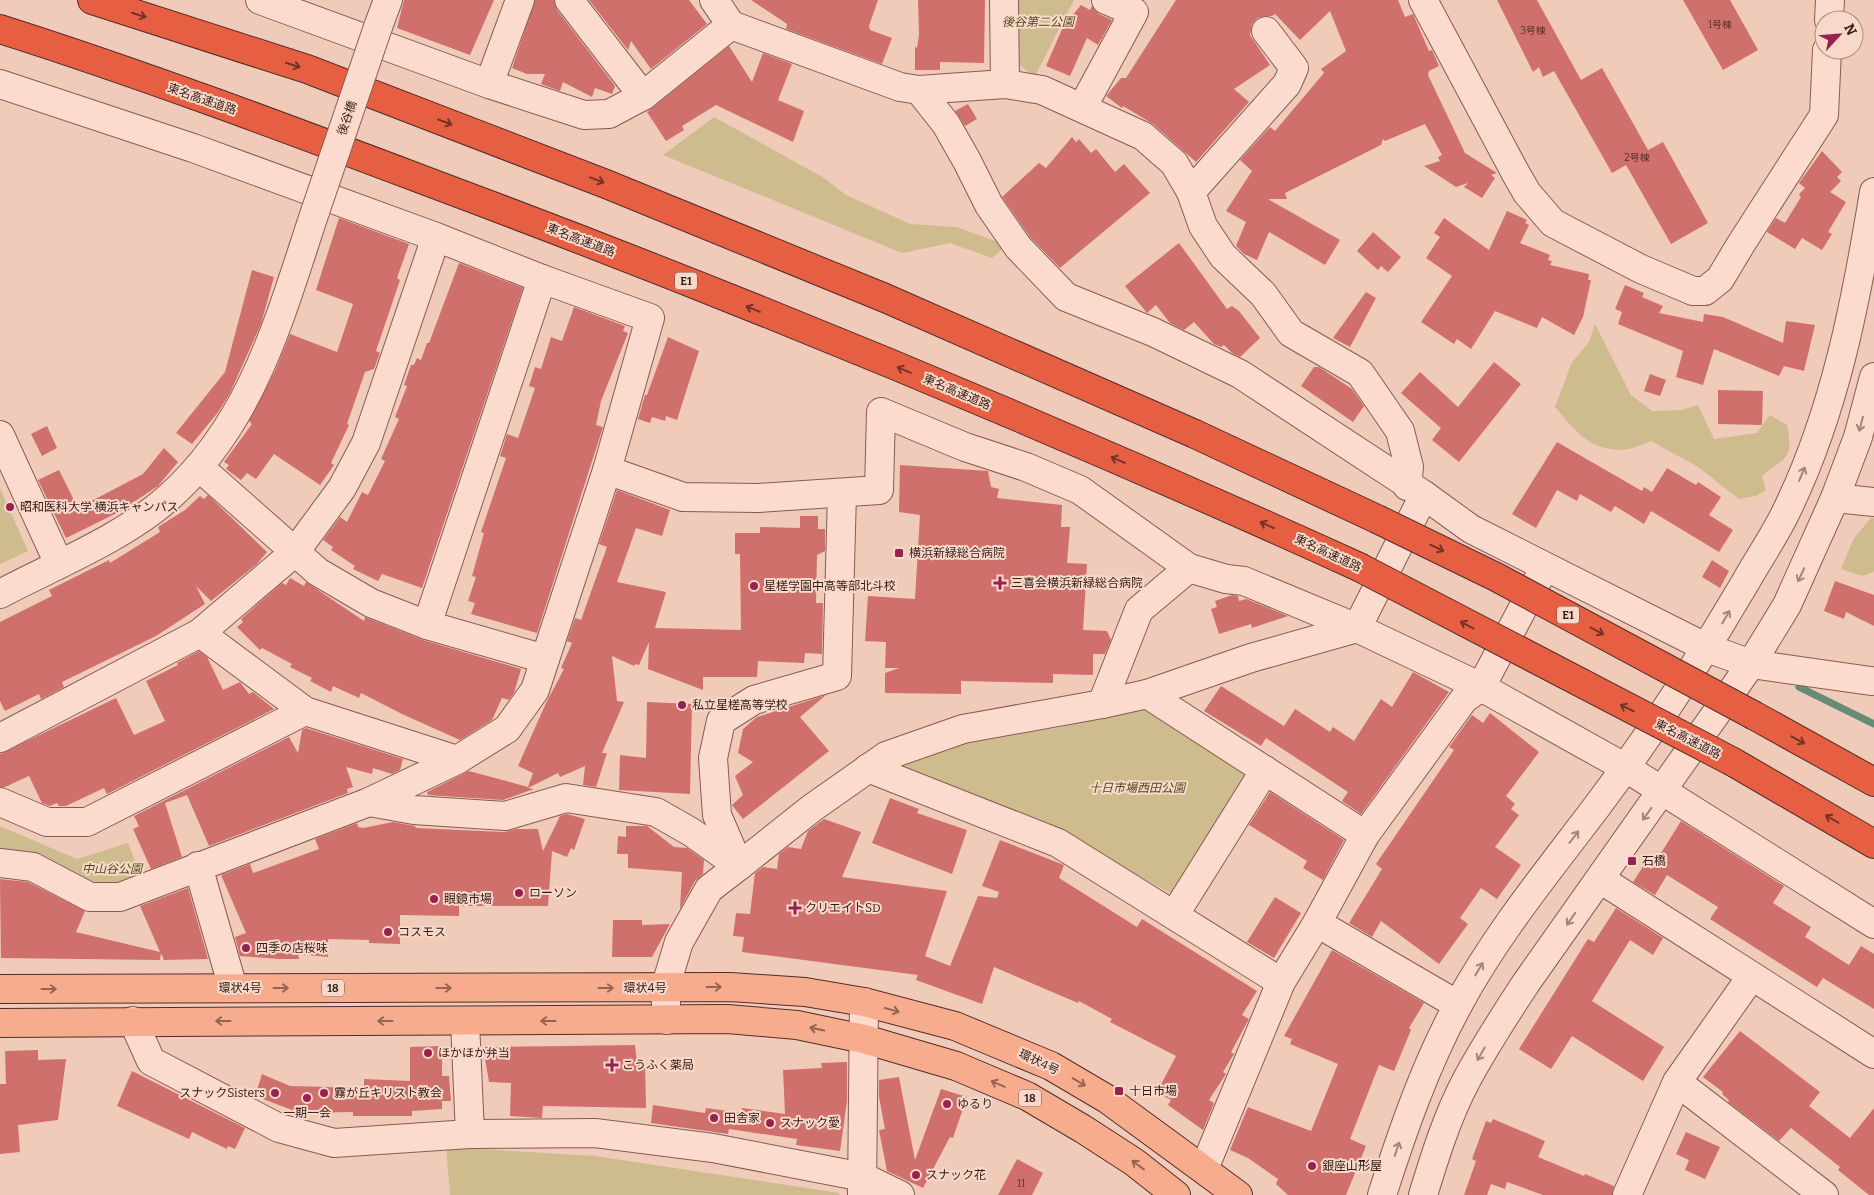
<svg xmlns="http://www.w3.org/2000/svg" width="1874" height="1195" font-family="Bitter,'Noto Sans JP',serif">
<rect width="100%" height="100%" fill="#f0cbb9"/>
<g fill="#cebc8e">
<path d="M1016 0H1074L1035 76 1015 62Z"/>
<path d="M714 117 824 178 846 195 910 224 956 227 1007 245 992 258 950 243 902 253 663 155Z"/>
<path d="M1595 324 1631 395 1652 411 1682 410 1698 405 1714 439 1757 433 1770 415 1787 425C1794 460 1786 456 1762 476L1766 490 1756 496 1739 499 1698 467 1651 441C1644 443 1636 448 1628 449 1592 454 1575 431 1555 407L1572 362 1589 342Z"/>
<path d="M0 488 28 551 0 564Z"/>
<path d="M1871 518H1874V572L1862 576 1841 569 1854 538Z"/>
<path d="M1150 706 1255 776 1177 897 1088 847 890 764 968 739 1057 728Z"/>
<path d="M0 826 77 859 128 843 141 877 92 892 0 855Z"/>
<path d="M446 1147 595 1156 840 1193 839 1195H450Z"/>
</g>
<g fill="none" stroke-linecap="round" stroke-linejoin="round">
<path stroke="#668d74" stroke-width="7" d="M1799 687 1874 724"/>
</g>
<g fill="#d0706d">
<path d="M404 0H494L470 55 397 28Z"/>
<path d="M535 0H554L557 10 615 86 612 94 595 88 592 97 563 82 560 91 541 84 545 74H527L512 68Z"/>
<path d="M589 0H689L707 24 651 69 631 41 628 50Z"/>
<path d="M751 0H878L869 26 870 30 892 38 882 64 786 29 787 24Z"/>
<path d="M918 0H985L984 63 940 62V70H915V47L917 48 919 35Z"/>
<path d="M1176 0H1398L1405 17 1413 14 1429 51 1432 50 1439 66 1429 71 1428 75 1465 153 1497 173 1491 175 1495 178 1482 198 1464 187 1468 183 1456 187 1424 166 1440 161 1438 157 1442 155 1425 124 1385 141 1383 139 1381 145 1285 193 1287 199H1268L1340 240 1325 265 1269 232 1257 260 1244 254 1236 246 1246 222 1226 211 1252 171 1240 160 1270 127 1275 131 1324 73 1321 69 1346 51 1330 11 1300 40 1275 14 1272 16H1265L1257 18 1252 24 1250 35 1270 65 1234 89 1249 102 1196 162 1153 124 1123 106 1122 108 1106 96 1121 78H1126Z"/>
<path d="M1497 0H1537L1581 80 1602 68 1648 150 1663 142 1708 223 1671 244 1626 165 1612 173 1554 71 1543 77 1539 67 1533 72Z"/>
<path d="M1683 0H1730L1758 50 1723 70Z"/>
<path d="M1081 5 1090 10 1092 6 1099 14 1112 20 1098 45 1087 38 1070 76 1046 66 1063 27Z"/>
<path d="M729 46 752 82 763 53 792 64 778 100 804 111 793 142 716 105 682 126 684 130 666 141 647 112Z"/>
<path d="M968 104 977 119 965 126 955 111Z"/>
<path d="M1072 137 1076 142 1079 139 1091 153 1096 149 1115 172 1124 164 1150 193 1060 268 1030 237 1002 197 1039 163 1046 168Z"/>
<path d="M1822 151 1842 172 1837 177 1841 181 1830 192 1846 202 1828 232 1832 234 1822 250 1802 238 1795 249 1767 232 1776 218 1785 223 1801 197 1799 194 1805 188 1799 183Z"/>
<path d="M1507 211 1527 220 1525 223 1529 225 1520 243 1550 255 1548 260 1552 261 1550 265 1589 274 1588 280H1591L1583 317 1574 335 1542 317 1537 328 1495 311 1471 349 1457 339 1454 344 1421 322 1452 276 1426 258 1440 237 1434 233 1444 218 1489 250Z"/>
<path d="M339 218 409 244 397 278 400 280 376 351 380 353 374 369 365 372 347 424 349 425 331 463 334 465 320 485 274 454 256 479 247 473 241 480 226 469 229 465 224 462 252 424 249 421 275 371 290 334 337 352 353 304 316 290Z"/>
<path d="M1373 232 1401 257 1388 272 1381 266 1378 270 1357 251Z"/>
<path d="M1179 243 1227 309 1232 306 1239 311 1260 338 1240 357 1232 353 1224 345 1221 347 1214 344 1194 322 1184 330 1170 323 1156 305 1147 313 1125 286Z"/>
<path d="M459 263 523 288 422 588 382 574 378 581 353 569 355 566 331 550 333 547 323 540 340 517 347 522 362 492 368 495 385 461 381 459 399 419 395 417 407 386 404 385 411 365H414L417 358 421 360 427 343H429Z"/>
<path d="M252 270 274 277 261 324 230 393 219 411 192 444 176 433 225 372Z"/>
<path d="M1625 285 1644 293 1642 297 1663 306 1659 313 1703 322 1704 314 1723 317 1783 343 1786 321 1815 325 1804 371 1784 366 1779 376 1714 349 1703 385 1676 377 1683 351 1618 324 1622 312 1615 309Z"/>
<path d="M1366 292 1376 298 1350 347 1333 338Z"/>
<path d="M574 307 625 326 623 331 628 333 601 401 596 425 603 427 537 633 471 614 475 603 468 601 476 577 472 576 484 533 481 532 506 458 500 456 507 434 518 438 535 388 529 386 535 367 541 369 551 337 562 341Z"/>
<path d="M668 337 699 351 677 420 666 416 665 421 652 417 650 423 638 419 645 395H647Z"/>
<path d="M1494 362 1521 384 1459 462 1432 440 1441 428 1401 393 1420 372 1458 407Z"/>
<path d="M1314 367H1319L1352 389 1364 406 1353 422 1301 386Z"/>
<path d="M1650 374 1666 380 1660 396 1644 391Z"/>
<path d="M1718 390 1763 391 1762 425 1718 424Z"/>
<path d="M47 426 57 448 42 456 31 434Z"/>
<path d="M1557 442 1642 491 1644 487 1652 492 1667 468 1696 485 1698 482 1721 497 1709 515 1733 530 1719 552 1651 511 1644 524 1615 506 1611 512 1580 494 1577 501 1557 490 1536 528 1512 514Z"/>
<path d="M164 448 178 462 158 486 117 513 66 538 38 480 59 470 78 508 143 474Z"/>
<path d="M900 465 988 471 991 487 999 489 997 498 1062 505 1061 527H1070L1067 563 1087 564 1083 630 1107 631 1111 640 1105 654H1093V675L1053 674V683L961 681V694L885 693V673L899 668H885L886 642 865 641 868 596 915 599 920 515 899 512Z"/>
<path d="M617 490 670 510 662 536 636 528 617 582 666 592 655 628 741 630 740 554H735V533H760V527L800 528V516H818V529H825V551L817 555 816 603H823L822 654 805 653 804 663 758 661 757 677H703V690L648 669 649 642 639 665 635 664 634 666 612 656 617 701 624 702 602 753H607L596 787 583 785 585 766 560 777 558 773 528 788 534 789 503 800 428 795 427 792 469 771 528 787 533 773 518 766 546 703 564 669 561 668 572 643 567 641 575 618 581 620 607 547 599 544Z"/>
<path d="M208 495 267 552 257 564 211 601 196 586 205 604 156 636 62 682 64 687 41 699 39 694 5 711 0 701V622L52 596 49 590 109 560 110 563 160 532 158 527 185 510 200 496 204 499Z"/>
<path d="M1712 560 1729 571 1720 588 1702 577Z"/>
<path d="M290 578 304 586 306 582 364 621 365 617 423 640 521 669 514 693 509 700 502 698 492 720 460 740 402 714 361 693 359 698 333 686 331 692 310 681 312 678 290 667 292 664 262 648 260 650 237 627 243 622 241 619 282 583 286 585Z"/>
<path d="M1835 581 1874 595V626L1846 612 1844 619 1824 611Z"/>
<path d="M1232 595 1238 596 1239 601 1246 599 1288 616 1252 628 1251 624 1219 634 1211 609 1217 607 1215 601Z"/>
<path d="M199 651 207 657 223 690 240 682 249 694 253 692 274 709 107 794 104 788 66 806H59L57 803 50 806 42 803 29 776 5 787H0V754L116 698 134 735 165 721 146 681 178 665 177 663Z"/>
<path d="M1413 672 1449 692 1361 814 1342 801 1348 792 1266 738 1261 746 1204 711 1221 686 1284 726 1295 709 1330 732 1333 727 1354 741 1381 699 1392 707Z"/>
<path d="M826 695 800 717 829 751 743 819 732 805 743 795 735 776 753 762 738 753 743 729 757 717Z"/>
<path d="M647 702 692 704 690 794 619 790 620 755 646 758Z"/>
<path d="M1490 713 1539 752 1506 796 1515 804 1511 809 1519 815 1495 847 1521 865 1497 899 1481 888 1460 918 1468 924 1439 964 1381 921 1372 937 1349 923 1382 869 1376 864 1454 750 1449 747 1472 715 1483 723Z"/>
<path d="M306 728 403 759 400 770 392 774 373 768 372 774 346 767 353 787 347 789 348 793 209 846 187 795 165 803 182 857 151 869 133 829 139 826 134 816 289 737 298 753 302 730Z"/>
<path d="M1270 792 1344 840 1323 880 1303 868 1307 861 1249 825Z"/>
<path d="M890 798 919 809 917 813 967 830 952 874 872 843Z"/>
<path d="M567 814 585 819 574 850 571 848 567 857 552 851 548 906H459V916L400 915V944L369 943V940L328 939V957L298 954 299 959H278L240 956 235 937 246 933 221 875 250 864 253 873 319 849 315 839 357 823 358 827 363 828 393 822 415 826 416 828 504 832 516 829H538L543 851 560 816Z"/>
<path d="M824 819 861 832 842 877 947 891 925 956 950 966 978 896 997 898 999 892 982 886 1000 840 1064 865 1059 878 1137 927 1142 919 1257 991 1242 1015 1249 1019 1231 1052 1234 1054 1223 1072 1226 1074 1209 1100 1214 1103 1203 1130 1168 1105 1171 1100 1157 1092 1176 1056 1110 1022 1112 1019 1079 1001 1078 1003 994 967 982 1004 916 980 918 975 742 952 744 937 733 936 736 913 750 914 755 873 763 867 777 869 779 854 788 847 801 849 808 831Z"/>
<path d="M1681 821 1784 886 1773 903 1811 927 1805 937 1849 965 1861 946 1874 954V1009L1823 978 1817 987 1710 919 1718 907 1667 875 1655 895 1633 882 1644 865 1651 869Z"/>
<path d="M626 826H647L674 847 687 848 704 860 703 874 695 881 680 909 682 872 628 868V854H617L618 836 626 837Z"/>
<path d="M0 879 28 882 85 911 76 932 160 952 140 906 188 888 208 959 164 960 161 953 160 960 1 958Z"/>
<path d="M1275 897 1301 913 1274 958 1247 942Z"/>
<path d="M1616 908 1663 938 1653 955 1630 940 1592 1001 1664 1047 1643 1081 1572 1036 1551 1069 1519 1049 1588 939 1594 942Z"/>
<path d="M613 920H642V925L670 924 652 957H612Z"/>
<path d="M1332 950 1424 1003 1409 1028 1411 1030 1394 1071 1379 1065 1350 1139 1366 1146 1346 1195H1288L1276 1184 1278 1179 1248 1158 1230 1150 1248 1107 1311 1131 1338 1064 1290 1044 1292 1039 1284 1036Z"/>
<path d="M1740 1031 1820 1092 1809 1106 1850 1138 1874 1108V1195H1869L1838 1170 1840 1167 1791 1128 1779 1141 1728 1102 1729 1100 1722 1094 1723 1092 1703 1077Z"/>
<path d="M635 1045 637 1063H645L646 1108 543 1106 542 1118 510 1116 511 1083 489 1082 483 1047Z"/>
<path d="M442 1046V1076H449L451 1101H442V1109L412 1111V1116H353V1112L300 1113 255 1096 262 1074 290 1086 364 1088V1079L410 1081V1047Z"/>
<path d="M38 1050V1060L66 1059 58 1120 18 1125 20 1152 0 1154V1084H6L5 1051Z"/>
<path d="M847 1062V1101L840 1151 796 1145 797 1139 729 1129 728 1134 651 1123 653 1105 705 1113 706 1108 742 1113V1108L785 1114 783 1070 822 1068 821 1063Z"/>
<path d="M132 1071 245 1128 235 1149 228 1146 227 1149 192 1132 189 1139 117 1106Z"/>
<path d="M899 1077 915 1160 941 1089 967 1097 953 1138 950 1137 923 1188 887 1171 879 1130 885 1129 879 1097V1080Z"/>
<path d="M1493 1119 1545 1141 1538 1157 1584 1176 1585 1174 1614 1186 1612 1195H1543L1507 1182 1505 1189 1491 1184 1487 1195H1464L1476 1161 1472 1159 1486 1121 1491 1123Z"/>
<path d="M1686 1132 1720 1147 1705 1179 1685 1170 1689 1160 1676 1154Z"/>
<path d="M1017 1159 1043 1173 1032 1195H998Z"/>
</g>
<g fill="none" stroke-linecap="round" stroke-linejoin="round">
<defs>
<g id="minor">
<path d="M260 0 489 84 584 115 609 114 643 96 731 25"/>
<path d="M569 0 643 96"/>
<path d="M714 0 731 25 900 87 919 90 946 124 967 161 989 205 1018 247 1066 297 1153 332 1240 374 1424 495 1471 529 1707 648 1751 664 1871 681"/>
<path d="M1004 0 1005 84"/>
<path d="M1423 0 1515 172 1527 193 1553 223 1641 269 1693 291H1705L1720 279 1741 244 1824 115 1827 50"/>
<path d="M1829 20 1830 0"/>
<path d="M378 27 388 0"/>
<path d="M0 84 193 148 436 237"/>
<path d="M489 84 520 0"/>
<path d="M919 90 1005 84 1042 90 1143 136 1174 163 1191 192 1203 226 1223 256 1263 294 1291 333 1360 373 1400 431 1409 467 1407 486"/>
<path d="M1082 108 1134 12 1106 0"/>
<path d="M1191 192 1287 84 1294 68 1266 31"/>
<path d="M0 435 59 564"/>
<path d="M199 467 318 572 371 603 427 625 545 659"/>
<path d="M1835 498 1874 502"/>
<path d="M0 594C53 566 123 538 168 498 254 422 281 313 316 209"/>
<path d="M427 625 542 279"/>
<path d="M200 633 305 711 457 760 507 729 535 690 607 470"/>
<path d="M1147 694 1365 835"/>
<path d="M1102 704 1139 610 1189 568"/>
<path d="M0 738 200 633 295 552 342 488 366 443 436 237 542 279 650 318 607 470 683 497 758 498 879 490 881 412 965 447 1026 467 1080 490 1189 568 1226 579 1244 581 1357 628 1424 495"/>
<path d="M868 768 1058 843 1281 982"/>
<path d="M0 802 47 822H87L305 711"/>
<path d="M369 802 414 810 505 816 566 798 656 812 691 832 739 866 812 808 886 756 963 729 1102 704 1147 694 1251 658 1357 628 1481 687 1626 768 1874 924"/>
<path d="M0 863 33 867 90 897H120L369 802 457 760"/>
<path d="M198 866 233 988"/>
<path d="M1600 879 1874 1054"/>
<path d="M1175 914 1265 770"/>
<path d="M1317 923 1458 1005"/>
<path d="M667 1020 665 988 679 942 709 889 739 866 717 815 713 758 721 721 754 700 837 676 842 493"/>
<path d="M133 1021 151 1061 279 1128 334 1143 470 1134 595 1133 713 1148 863 1177 900 1195"/>
<path d="M465 1022 470 1134"/>
<path d="M1677 1082 1824 1195"/>
<path d="M1204 1169 1281 982 1317 923 1365 835 1464 699 1481 687 1541 574"/>
<path d="M862 1195 864 1002"/>
<path d="M1382 1195C1403 1130 1425 1066 1458 1005 1496 934 1549 870 1598 805 1651 734 1700 660 1745 583 1758 560 1773 538 1785 514 1835 413 1856 302 1874 192"/>
<path d="M1423 1195C1435 1156 1447 1117 1466 1081 1484 1047 1505 1015 1526 983L1751 664 1787 605 1835 498 1858 437 1874 377"/>
<path d="M1627 1195 1677 1082 1751 977"/>
</g>
<g id="major">
<path d="M0 989 730 987 805 992 864 1002 955 1026 1051 1066 1107 1099 1238 1195"/>
<path d="M0 1023 727 1019 797 1025 864 1039 956 1066 1027 1096 1083 1129 1134 1162 1176 1195"/>
</g>
<g id="highway">
<path d="M92 0 307 69 606 184 885 298 1195 434 1377 519"/>
<path d="M0 29C151 77 301 134 450 190 757 305 1060 431 1359 567"/>
<path d="M1755 716 1874 782"/>
<path d="M1733 762 1874 844"/>
</g>
</defs>
<use href="#minor" stroke="#875b53" stroke-width="30"/>
<use href="#major" stroke="#542c29" stroke-width="30"/>
<use href="#highway" stroke="#542c29" stroke-width="30"/>
<use href="#minor" stroke="#fbdbcd" stroke-width="28"/>
<use href="#major" stroke="#f7ad8d" stroke-width="28"/>
<use href="#highway" stroke="#e65f43" stroke-width="28"/>
<defs>
<path id="minor-bridge" d="M316 209 378 27"/>
<g id="highway-bridge">
<path d="M1377 519 1496 577 1755 716"/>
<path d="M1359 567 1733 762"/>
</g>
</defs>
<use href="#minor-bridge" stroke="#875b53" stroke-width="30" stroke-linecap="butt"/>
<use href="#highway-bridge" stroke="#542c29" stroke-width="30" stroke-linecap="butt"/>
<use href="#minor-bridge" stroke="#fbdbcd" stroke-width="28"/>
<use href="#highway-bridge" stroke="#e65f43" stroke-width="28"/>
</g>
<defs><path id="oneway-shaft" d="M-6 0H5M1.5-3L5.5 0L1.5 3" fill="none" stroke-width="1.6" stroke-linecap="round" stroke-linejoin="round" transform="scale(1.25)"/></defs>
<g stroke="#733328">
<use href="#oneway-shaft" transform="translate(139 15) rotate(18)"/>
<use href="#oneway-shaft" transform="translate(293 65) rotate(18)"/>
<use href="#oneway-shaft" transform="translate(445 122) rotate(21)"/>
<use href="#oneway-shaft" transform="translate(597 180) rotate(21)"/>
<use href="#oneway-shaft" transform="translate(753 309) rotate(-158)"/>
<use href="#oneway-shaft" transform="translate(904 370) rotate(-157)"/>
<use href="#oneway-shaft" transform="translate(1118 460) rotate(-157)"/>
<use href="#oneway-shaft" transform="translate(1267 525) rotate(-156)"/>
<use href="#oneway-shaft" transform="translate(1437 548) rotate(26)"/>
<use href="#oneway-shaft" transform="translate(1467 625) rotate(-152)"/>
<use href="#oneway-shaft" transform="translate(1597 631) rotate(28)"/>
<use href="#oneway-shaft" transform="translate(1627 708) rotate(-153)"/>
<use href="#oneway-shaft" transform="translate(1798 740) rotate(29)"/>
<use href="#oneway-shaft" transform="translate(1832 819) rotate(-150)"/>
</g>
<g stroke="#a2857c">
<use href="#oneway-shaft" transform="translate(1861 424) rotate(105)"/>
<use href="#oneway-shaft" transform="translate(1802 474) rotate(-67)"/>
<use href="#oneway-shaft" transform="translate(1801 575) rotate(115)"/>
<use href="#oneway-shaft" transform="translate(1726 617) rotate(-60)"/>
<use href="#oneway-shaft" transform="translate(1647 814) rotate(126)"/>
<use href="#oneway-shaft" transform="translate(1574 837) rotate(-52)"/>
<use href="#oneway-shaft" transform="translate(1571 919) rotate(125)"/>
<use href="#oneway-shaft" transform="translate(1479 969) rotate(-59)"/>
<use href="#oneway-shaft" transform="translate(1481 1054) rotate(120)"/>
<use href="#oneway-shaft" transform="translate(1397 1149) rotate(-72)"/>
</g>
<g stroke="#966453">
<use href="#oneway-shaft" transform="translate(714 987)"/>
<use href="#oneway-shaft" transform="translate(281 988)"/>
<use href="#oneway-shaft" transform="translate(444 988)"/>
<use href="#oneway-shaft" transform="translate(606 988)"/>
<use href="#oneway-shaft" transform="translate(49 989)"/>
<use href="#oneway-shaft" transform="translate(892 1010) rotate(15)"/>
<use href="#oneway-shaft" transform="translate(223 1021) rotate(-180)"/>
<use href="#oneway-shaft" transform="translate(385 1021) rotate(-180)"/>
<use href="#oneway-shaft" transform="translate(548 1021) rotate(180)"/>
<use href="#oneway-shaft" transform="translate(817 1029) rotate(-168)"/>
<use href="#oneway-shaft" transform="translate(1079 1082) rotate(31)"/>
<use href="#oneway-shaft" transform="translate(998 1084) rotate(-157)"/>
<use href="#oneway-shaft" transform="translate(1138 1165) rotate(-143)"/>
</g>
<g fill="#992150" stroke="#f7d8c9" stroke-width="2">
<circle cx="10" cy="507" r="5"/>
<rect x="894" y="548" width="10" height="10" rx="2.5"/>
<path d="M997.5 575.5h5v5h5v5h-5v5h-5v-5h-5v-5h5z"/>
<circle cx="754" cy="586" r="5"/>
<circle cx="682" cy="705" r="5"/>
<rect x="1627" y="856" width="10" height="10" rx="2.5"/>
<circle cx="519" cy="893" r="5"/>
<circle cx="434" cy="899" r="5"/>
<path d="M792.5 900.5h5v5h5v5h-5v5h-5v-5h-5v-5h5z"/>
<circle cx="388" cy="932" r="5"/>
<circle cx="246" cy="948" r="5"/>
<circle cx="428" cy="1053" r="5"/>
<path d="M609.5 1057.5h5v5h5v5h-5v5h-5v-5h-5v-5h5z"/>
<rect x="1114" y="1086" width="10" height="10" rx="2.5"/>
<circle cx="275" cy="1093" r="5"/>
<circle cx="324" cy="1093" r="5"/>
<circle cx="307" cy="1098" r="5"/>
<circle cx="947" cy="1104" r="5"/>
<circle cx="714" cy="1118" r="5"/>
<circle cx="770" cy="1123" r="5"/>
<circle cx="1312" cy="1166" r="5"/>
<circle cx="916" cy="1175" r="5"/>
</g>
<g text-anchor="middle" dominant-baseline="central" stroke-width="4" stroke-linejoin="round" paint-order="stroke">
<g font-size="10" fill="#5c312e">
<text x="1720" y="25">1号棟</text>
<text x="1533" y="31">3号棟</text>
<text x="1637" y="158">2号棟</text>
<text x="1021" y="1184">11</text>
</g>
<g fill="#f7d8c9" stroke="#6f544e" stroke-width="1">
<rect x="675" y="272.5" width="22" height="17" rx="4"/>
<rect x="1557" y="606.5" width="22" height="17" rx="4"/>
<rect x="322" y="979.5" width="22" height="17" rx="4"/>
<rect x="1019" y="1089.5" width="22" height="17" rx="4"/>
</g>
<g font-size="11" font-weight="bold" fill="#351c19">
<text x="686" y="281">E1</text>
<text x="1568" y="615">E1</text>
<text x="333" y="988">18</text>
<text x="1030" y="1098">18</text>
</g>
<g font-size="12" font-style="italic" fill="#524b1f" stroke="#f7d8c9">
<text x="1038" y="22">後谷第二公園</text>
<text x="1137" y="788">十日市場西田公園</text>
<text x="112" y="869">中山谷公園</text>
</g>
<g font-size="12" fill="#351c19" stroke="#f7d8c9">
<text transform="translate(202 99) rotate(19)">東名高速道路</text>
<text transform="translate(347 118) rotate(-71)">後谷橋</text>
<text transform="translate(581 240) rotate(21)">東名高速道路</text>
<text transform="translate(957 392) rotate(23)">東名高速道路</text>
<text transform="translate(1328 553) rotate(25)">東名高速道路</text>
<text transform="translate(1688 739) rotate(27)">東名高速道路</text>
<text x="240" y="988">環状4号</text>
<text x="645" y="988">環状4号</text>
<text transform="translate(1039 1062) rotate(25)">環状4号</text>
</g>
<g font-size="12" fill="#351c19" stroke="#f7d8c9" text-anchor="start">
<text x="20" y="507">昭和医科大学 横浜キャンパス</text>
<text x="909" y="553">横浜新緑総合病院</text>
<text x="1011" y="583">三喜会横浜新緑総合病院</text>
<text x="764" y="586">星槎学園中高等部北斗校</text>
<text x="692" y="705">私立星槎高等学校</text>
<text x="1642" y="861">石橋</text>
<text x="529" y="893">ローソン</text>
<text x="444" y="899">眼鏡市場</text>
<text x="805" y="908">クリエイトSD</text>
<text x="398" y="932">コスモス</text>
<text x="256" y="948">四季の店桜味</text>
<text x="438" y="1053">ほかほか弁当</text>
<text x="622" y="1065">こうふく薬局</text>
<text x="1129" y="1091">十日市場</text>
<text x="265" y="1093" text-anchor="end">スナックSisters</text>
<text x="334" y="1093">霧が丘キリスト教会</text>
<text x="957" y="1104">ゆるり</text>
<text x="307" y="1113" text-anchor="middle">一期一会</text>
<text x="724" y="1118">田舎家</text>
<text x="780" y="1123">スナック愛</text>
<text x="1322" y="1166">銀座山形屋</text>
<text x="926" y="1175">スナック花</text>
</g>
</g>
<g transform="translate(1839 35) rotate(64)"><circle r="24" fill="#f7d8c9" stroke="#a98d83"/>
<path d="M0-4L9 19L0 12L-9 19Z" fill="#992150"/>
<text y="-8" font-size="14" font-weight="bold" text-anchor="middle" fill="#351c19">N</text>
</g>
</svg>
